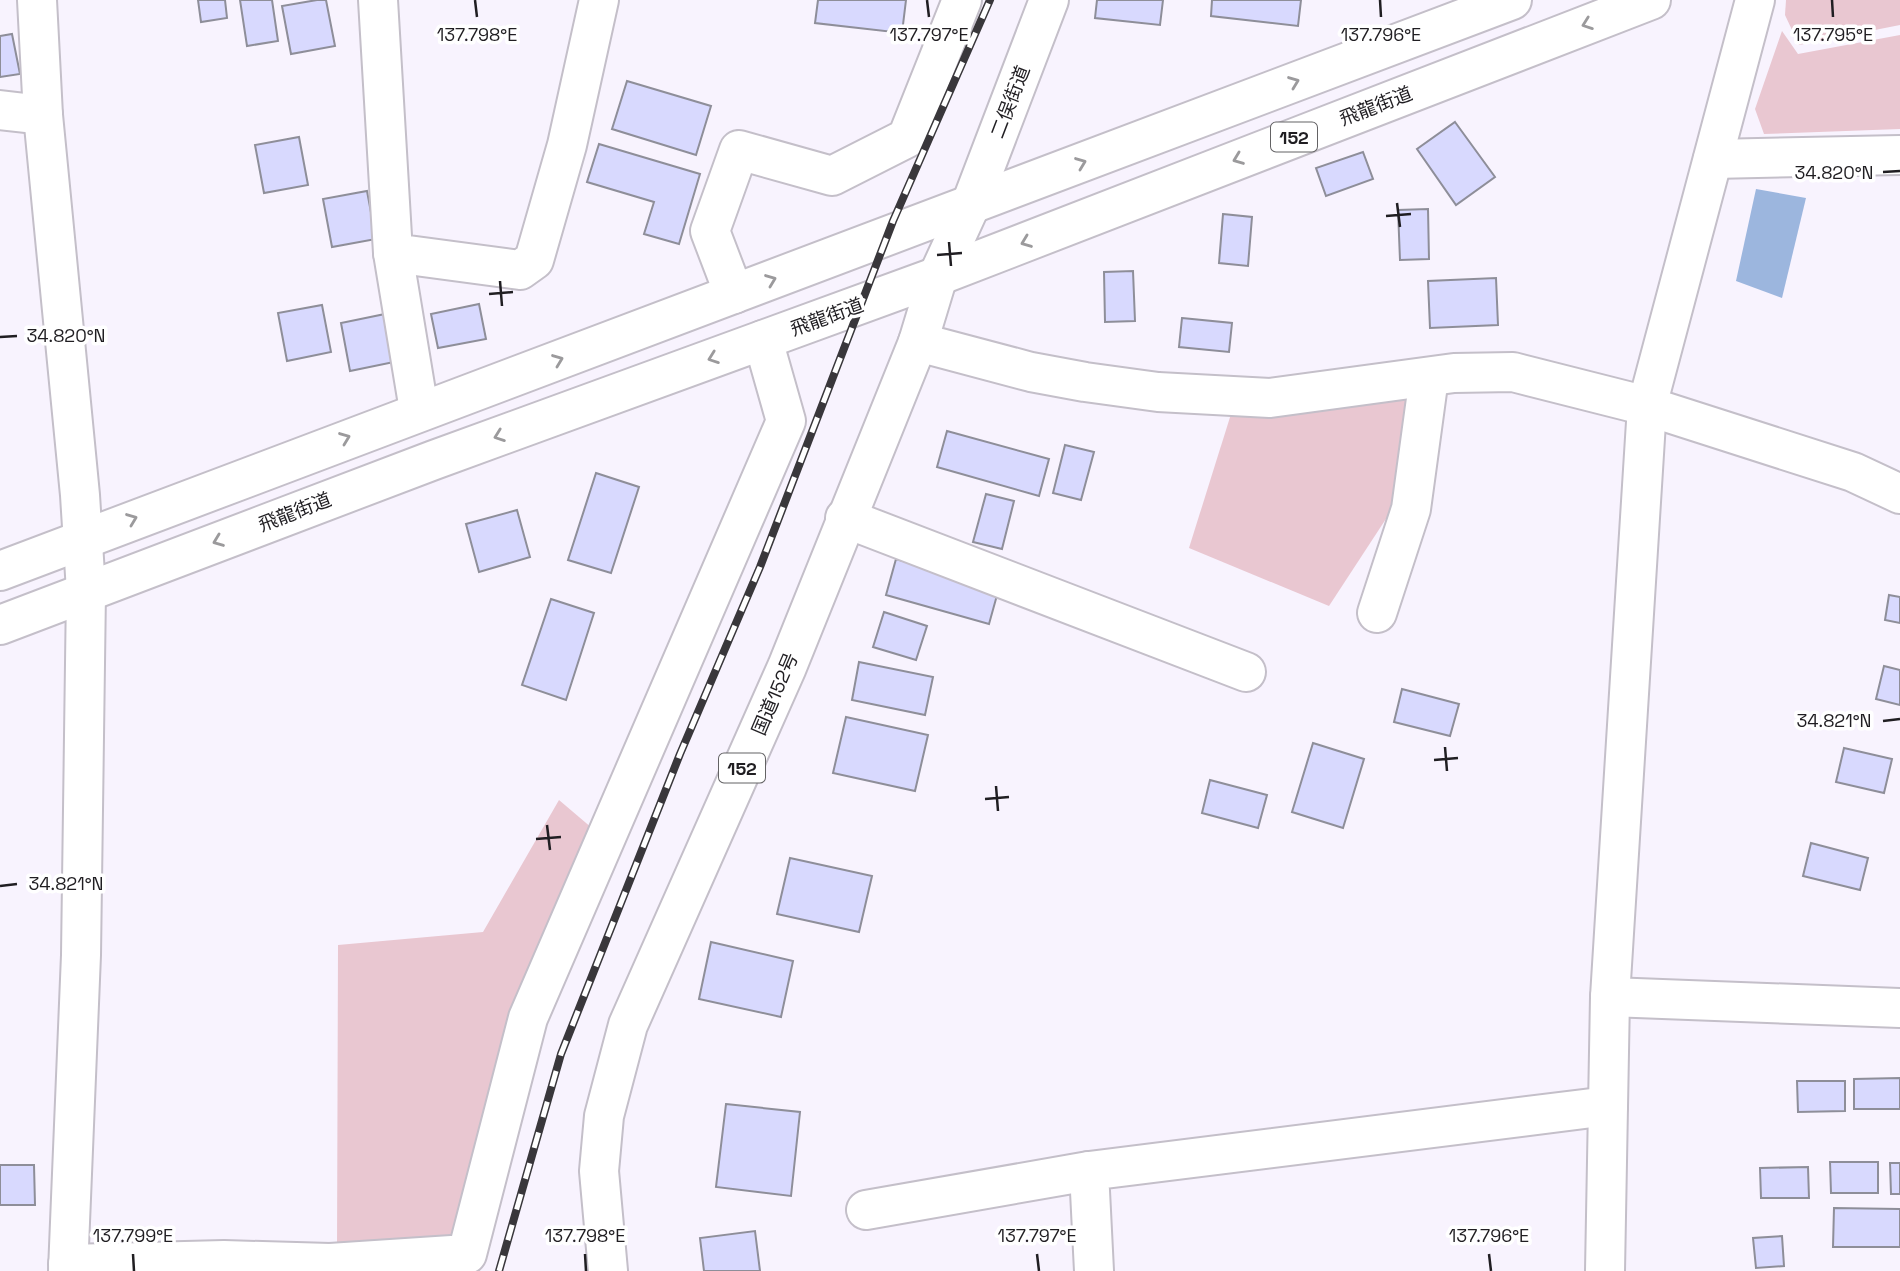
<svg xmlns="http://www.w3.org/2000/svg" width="1900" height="1271" font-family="'Space Grotesk','Noto Sans JP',sans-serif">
<rect width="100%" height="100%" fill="#f8f3fe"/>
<g fill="#e9c7d1">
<path d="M1786 0H1900V25L1799 45 1785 15Z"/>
<path d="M1782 31 1798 54 1900 35V129L1764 134 1755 109Z"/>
<path d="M1412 394 1397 502 1329 606 1189 548 1231 414Z"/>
<path d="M559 800 599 834 460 1249 337 1254 338 945 483 932Z"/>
</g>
<path fill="#9cb6de" d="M1756 189 1806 198 1782 298 1736 281Z"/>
<g fill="#d8d9fe" stroke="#8e8e99" stroke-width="2">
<path d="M198 0H225L227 18 201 22Z"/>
<path d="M240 0H272L278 41 247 46Z"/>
<path d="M317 0H326L335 46 291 54 282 6Z"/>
<path d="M818 0H906L902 33 815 23Z"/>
<path d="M1097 0H1163L1160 25 1095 18Z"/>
<path d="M1212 0H1301L1298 26 1211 16Z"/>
<path d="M12 34 20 74 0 77V36Z"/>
<path d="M627 81 711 106 696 155 612 129Z"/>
<path d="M1455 122 1495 177 1456 205 1417 149Z"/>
<path d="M299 137 308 185 264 193 255 145Z"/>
<path d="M599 144 700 174 679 244 644 234 654 202 587 182Z"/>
<path d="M1363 152 1373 179 1326 196 1316 168Z"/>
<path d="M367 191 376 239 332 247 323 199Z"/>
<path d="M1428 209 1429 259 1400 260 1398 210Z"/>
<path d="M1223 214 1252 217 1248 266 1219 263Z"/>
<path d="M1133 271 1135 321 1105 322 1104 272Z"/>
<path d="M1496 278 1498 325 1430 328 1428 281Z"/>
<path d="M479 304 486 339 438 348 431 314Z"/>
<path d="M322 305 331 352 287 361 278 313Z"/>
<path d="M385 314 394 362 350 371 341 323Z"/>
<path d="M1182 318 1232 323 1229 352 1179 347Z"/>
<path d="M947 431 1049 459 1039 496 937 467Z"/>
<path d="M1065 445 1094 452 1081 500 1053 493Z"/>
<path d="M596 473 639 487 611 573 568 560Z"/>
<path d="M986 494 1014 501 1002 549 973 542Z"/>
<path d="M517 510 530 557 479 572 466 524Z"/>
<path d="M896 559 999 588 989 624 886 595Z"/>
<path d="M1889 595 1900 597V623L1885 620Z"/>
<path d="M551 599 594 613 566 700 522 685Z"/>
<path d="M884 612 927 626 916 660 873 647Z"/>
<path d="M859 662 933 677 925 715 852 700Z"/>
<path d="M1884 666 1900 670V705L1876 699Z"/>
<path d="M1402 689 1459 704 1450 736 1394 722Z"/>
<path d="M846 717 928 735 915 791 833 773Z"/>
<path d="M1313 743 1364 759 1343 828 1292 812Z"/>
<path d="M1844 748 1892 759 1884 793 1836 782Z"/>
<path d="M1210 780 1267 795 1258 828 1202 813Z"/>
<path d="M1811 843 1868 858 1860 890 1803 876Z"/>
<path d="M790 858 872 876 859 932 777 914Z"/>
<path d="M711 942 793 961 781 1017 699 999Z"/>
<path d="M1900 1078V1109H1854V1079Z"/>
<path d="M1797 1081H1845V1111L1798 1112Z"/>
<path d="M726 1104 800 1112 791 1196 716 1187Z"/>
<path d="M1830 1162H1878V1193H1831Z"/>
<path d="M1890 1163H1900V1194H1891Z"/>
<path d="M0 1165H34L35 1205H0Z"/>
<path d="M1808 1167 1809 1198H1761L1760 1168Z"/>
<path d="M1834 1208 1900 1209V1247H1833Z"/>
<path d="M755 1231 760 1271H704L700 1238Z"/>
<path d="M1782 1236 1784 1266 1756 1268 1753 1238Z"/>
</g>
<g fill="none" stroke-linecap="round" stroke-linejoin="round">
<defs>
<g id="minor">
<path d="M37 0 43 115 80 495 86 591 81 955 68 1271"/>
<path d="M378 0 393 253 520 270 534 260 567 145 599 0"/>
<path d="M0 110 43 115"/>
<path d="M1713 159 1900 155"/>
<path d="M971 204 1049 0"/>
<path d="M393 253 419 410"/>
<path d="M734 294 710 231 739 150 832 176 907 138 962 0"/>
<path d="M918 342 1031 372 1085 382 1158 392 1270 398 1454 373 1513 372 1647 406 1853 472 1900 494"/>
<path d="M845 518 1246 672"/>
<path d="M1377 613 1411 509 1429 377"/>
<path d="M1610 997 1900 1008"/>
<path d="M866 1210 1089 1171"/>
<path d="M68 1264 224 1260 330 1263 467 1254 528 1018 786 421 763 340"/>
<path d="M1094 1271 1089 1171 1608 1106"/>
<path d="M1605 1271 1610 997 1647 406 1755 0"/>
</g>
<g id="highway">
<path d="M0 571 1512 0"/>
<path d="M0 625 434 460 938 276 1651 0"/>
<path d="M608 1271 599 1171 604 1116 628 1025 787 667 918 342 938 276 971 204"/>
</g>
</defs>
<use href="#minor" stroke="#c4bfc9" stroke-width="42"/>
<use href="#highway" stroke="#c4bfc9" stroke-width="42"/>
<use href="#minor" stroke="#fff" stroke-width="38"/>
<use href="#highway" stroke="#fff" stroke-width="38"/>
<defs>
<path id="rail" d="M499 1271 561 1054 680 754 760 567 893 221 990 0"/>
</defs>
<use href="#rail" stroke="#39373b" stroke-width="8"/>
<use href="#rail" stroke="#fff" stroke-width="5" stroke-dasharray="16" stroke-linecap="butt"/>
</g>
<defs><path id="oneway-chevron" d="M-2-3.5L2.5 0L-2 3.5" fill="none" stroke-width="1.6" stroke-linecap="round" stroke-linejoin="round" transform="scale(1.75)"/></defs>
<g stroke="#9b9a9c">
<use href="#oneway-chevron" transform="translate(1587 24) rotate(160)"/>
<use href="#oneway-chevron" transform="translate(1294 82) rotate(-21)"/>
<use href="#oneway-chevron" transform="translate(1238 159) rotate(159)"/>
<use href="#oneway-chevron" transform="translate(1081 163) rotate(-21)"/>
<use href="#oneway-chevron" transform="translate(1026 242) rotate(159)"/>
<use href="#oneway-chevron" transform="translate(771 280) rotate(-21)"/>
<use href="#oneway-chevron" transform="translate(713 358) rotate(160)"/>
<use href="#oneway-chevron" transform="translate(558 360) rotate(-21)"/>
<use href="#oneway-chevron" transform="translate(499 436) rotate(160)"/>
<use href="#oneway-chevron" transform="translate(345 438) rotate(-21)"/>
<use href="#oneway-chevron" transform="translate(132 519) rotate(-21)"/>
<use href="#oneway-chevron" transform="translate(218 541) rotate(159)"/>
</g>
<path fill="none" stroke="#201e22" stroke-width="2.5" d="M475 0 477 17M927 0 929 17M1380 0 1381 17M1832 0 1833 17M1883 172 1900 171M1397 203 1400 227M1386 216 1411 214M949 242 951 266M937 255 962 253M500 281 502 306M489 294 513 292M0 337 17 336M1883 721 1900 719M1445 747 1447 771M1434 760 1458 758M996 786 998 811M985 799 1009 797M547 825 550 850M536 839 561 837M0 886 17 884M133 1254 134 1271M585 1254 586 1271M1037 1254 1039 1271M1489 1254 1491 1271"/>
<g text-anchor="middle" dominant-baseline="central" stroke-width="7" stroke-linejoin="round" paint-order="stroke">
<g fill="#fff" stroke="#636264" stroke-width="2">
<rect x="1271" y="122.5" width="46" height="29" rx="5"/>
<rect x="719" y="753.5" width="46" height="29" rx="5"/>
</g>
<g font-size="18" font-weight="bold" fill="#201e22">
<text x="1294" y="137">152</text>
<text x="742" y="768">152</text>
</g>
<g font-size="19" fill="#201e22" stroke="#fff">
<text transform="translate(1010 102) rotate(-69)">二俣街道</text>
<text transform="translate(1376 106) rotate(-21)">飛龍街道</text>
<text transform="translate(827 317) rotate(-20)">飛龍街道</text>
<text transform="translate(295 512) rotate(-21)">飛龍街道</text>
<text transform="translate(775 694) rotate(-67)">国道152号</text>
</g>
</g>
<g font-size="18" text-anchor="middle" fill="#201e22" stroke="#fff" stroke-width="7" stroke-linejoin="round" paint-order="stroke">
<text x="477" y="41">137.798°E</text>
<text x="929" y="41">137.797°E</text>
<text x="1381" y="41">137.796°E</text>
<text x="1833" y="41">137.795°E</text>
<text x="1834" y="179">34.820°N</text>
<text x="66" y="342">34.820°N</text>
<text x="1834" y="727">34.821°N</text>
<text x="66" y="890">34.821°N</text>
<text x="133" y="1242">137.799°E</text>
<text x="585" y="1242">137.798°E</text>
<text x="1037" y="1242">137.797°E</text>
<text x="1489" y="1242">137.796°E</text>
</g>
</svg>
